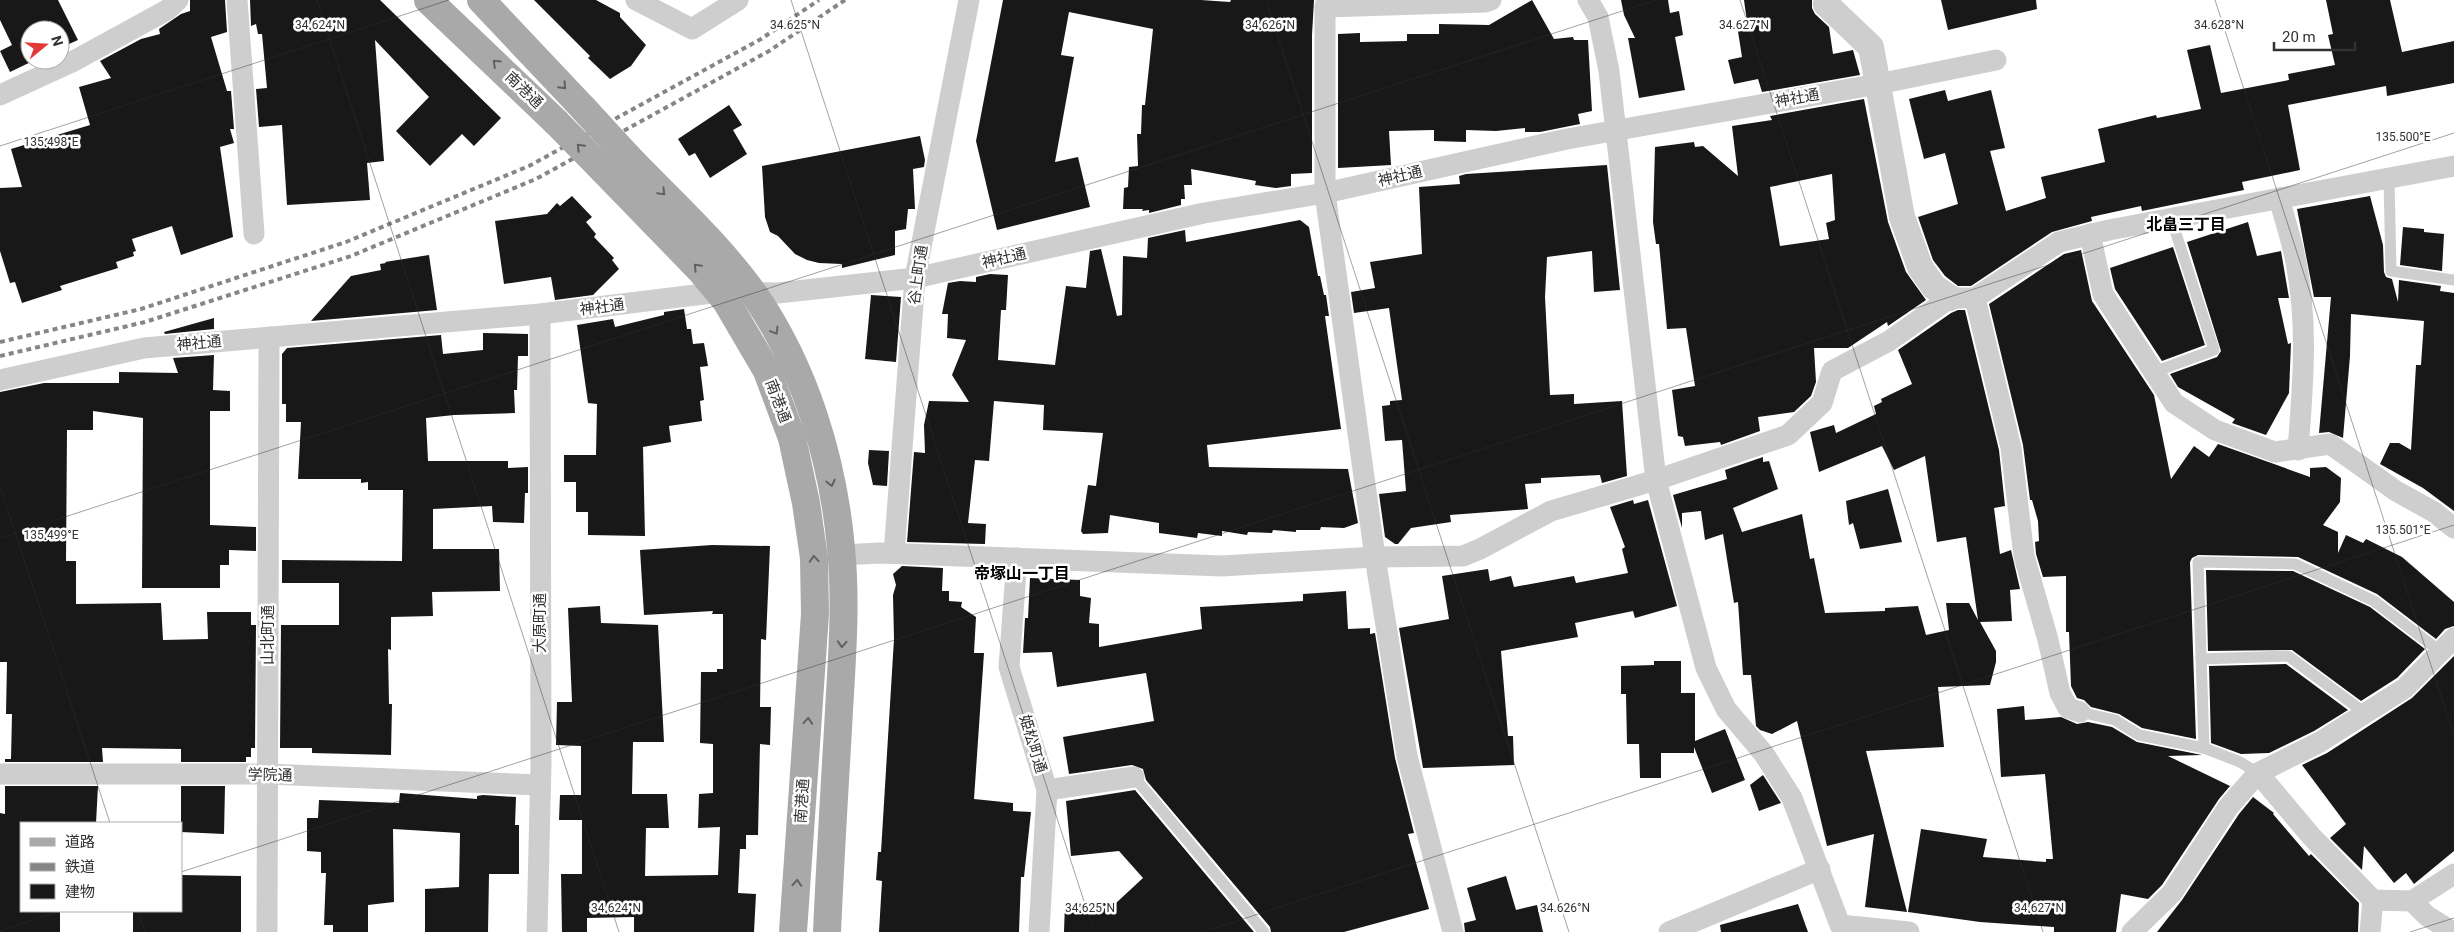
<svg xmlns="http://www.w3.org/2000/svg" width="2454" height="932" font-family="Roboto,'Noto Sans JP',sans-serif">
<rect width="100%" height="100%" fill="#fff"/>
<g fill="#181818" fill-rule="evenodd">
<path d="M0 0H58L78 40 60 48V30H30V60H35L10 72 0 51 12 45 0 20Z"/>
<path d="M190 0H225L227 32 211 37 227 91H231L234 129H230L234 143 220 147 233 237 181 255 172 226 132 239 136 251 133 252 134 256 116 262 118 268 60 286 62 290 22 303 15 282 10 283 0 251V188L22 187 11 149 90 125 79 87 111 78 100 61 141 39 160 34 159 29 181 14 190 11Z"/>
<path d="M250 0H380L501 118 474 146 462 134 430 166 396 131 429 97 375 40 384 161 367 163 370 200 287 205 282 125 259 127 256 89 267 88 262 34H258L256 24 251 26Z"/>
<path d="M534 0H596L620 13V17L646 45 631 66 610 79 588 58 590 56Z"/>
<path d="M1003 0H1201L1230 2 1231 0H1314L1312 35V173L1291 174V186L1276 188 1255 185 1256 181 1191 169 1192 185H1184L1185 199H1181V205L1149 213V210L1142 211 1143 209H1123L1124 188 1128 187 1129 167 1138 166 1137 134H1141L1142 105H1145L1153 29 1069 12 1061 55 1074 57 1055 162 1078 157 1090 207 997 230 976 141Z"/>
<path d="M1532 0 1554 39 1573 37 1574 40H1588L1592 111 1578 114 1580 124 1540 132H1525V128L1496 131 1466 130V142L1434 141V130L1389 131 1391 165 1338 168V34L1360 33V42L1407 41V34H1439V24L1489 25Z"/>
<path d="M1621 0H1668L1670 13 1679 11 1683 35 1675 37 1685 90 1639 98 1628 38H1635L1624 15Z"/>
<path d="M1744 0H1812V8L1815 14 1829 27 1833 54 1853 50 1860 75 1762 92 1758 79 1734 84 1728 60 1742 57 1737 25 1747 22Z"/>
<path d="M1941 0H2036L2037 9 1948 30Z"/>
<path d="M2326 0H2390L2402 52 2454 41V83L2387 96 2386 86 2288 105 2300 170 2242 182 2244 190 2142 211 2141 206 2091 217 2092 221 2052 232 1971 286H1958L1945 276 1933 260 1918 217 1958 204 1945 153 1924 159 1909 99 1945 90 1948 101 1991 90 2005 148 1990 151 2006 211 2046 198 2041 177 2105 162 2098 129 2156 115 2157 118 2201 109 2187 50 2210 45 2221 93 2289 80 2288 74 2335 65 2328 35 2333 34Z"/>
<path d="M1864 99 1888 222 1906 272 1926 300 1888 326 1887 322 1848 348H1814L1816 382 1811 396 1794 412 1758 417 1760 431 1721 445 1720 442 1685 446 1683 437 1678 436 1672 390 1695 386 1686 328 1667 329 1659 244H1656L1653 222 1655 147 1694 142 1695 147 1703 146 1738 176 1732 126 1772 120 1770 116ZM1832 174 1835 220 1826 223 1829 239 1780 246 1770 187Z"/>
<path d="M729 105 742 125 733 130 747 154 710 178 695 153 689 156 678 139Z"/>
<path d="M920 136 925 160 924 167 913 169 915 209H908L906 229 895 231V255L842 268V264L819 263 807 260 795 254 778 236 770 232 765 217 762 166Z"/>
<path d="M1607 165 1620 290 1594 292 1592 251 1547 257 1545 297 1550 395 1574 394V404L1622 401 1627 476 1602 483 1600 475 1541 478V483L1525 484 1528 509 1450 515 1451 522 1411 528 1398 544H1395L1385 537 1379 494 1406 491 1402 440 1385 441 1382 406 1390 405V401L1402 400 1389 308 1354 313 1351 292 1375 288 1370 262 1422 254 1419 187 1460 184 1459 176 1466 174Z"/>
<path d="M572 196 592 217 586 222 596 234 594 237 614 258 612 260 619 269 593 295 555 300 551 277 504 284 495 221 547 214 557 203 560 206Z"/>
<path d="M2370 196 2383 245 2384 272 2386 277 2392 279 2398 302 2399 280 2441 286 2440 291 2454 293V511L2423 488 2380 464 2390 443H2399L2411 450 2416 365H2421L2424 321 2351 314 2350 356 2343 438 2329 432 2319 433 2331 297H2314L2297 209Z"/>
<path d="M1300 220 1309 227 1318 276H1320L1324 295H1326L1329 316H1325L1341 429 1207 445 1209 467 1348 469 1358 523 1344 528 1321 527 1320 530H1296V532L1273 530 1272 533 1248 532 1247 535 1222 531V536L1198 533 1197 538 1159 533V523L1110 515 1108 533 1083 534 1081 531 1088 485 1096 486 1103 433 1043 430 1044 405 994 401 989 461 975 460 968 523 986 524 985 544 907 542 914 452 925 453 924 425 929 401 969 402 952 375 966 340 947 338 948 314H942L948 283 960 281 976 282V277L990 274 1008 275 1006 310H1001L998 360 1055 365 1066 286 1086 288 1090 251 1101 249 1117 316 1122 315 1123 256 1147 258 1148 238 1185 230 1186 242Z"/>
<path d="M2248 222 2257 256 2281 251 2289 298H2278L2288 344 2291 343 2289 393 2266 435 2232 423 2235 419 2178 387 2170 374 2217 357 2221 351 2187 242Z"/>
<path d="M2403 227 2424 229V232L2444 234 2442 271 2400 265Z"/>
<path d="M2173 247 2205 345 2162 361 2115 289 2110 268Z"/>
<path d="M2081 250 2092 301 2154 395 2171 479 2194 446 2209 457 2218 444 2310 477V468L2326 467 2341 478 2340 502 2323 525 2338 532V553L2346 535 2363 543 2366 539 2402 557 2454 602V626L2445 629 2436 639 2377 594 2298 557 2198 555 2192 558 2190 562 2196 739 2142 728 2119 714 2091 707 2084 700 2077 698 2071 686 2069 632H2066V576L2043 577 2036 554 2035 542 2039 541 2038 521 2032 500H2030L2023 445 1989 304 2064 254Z"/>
<path d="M429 255 437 310 311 321 351 276 381 270 380 264 386 263 385 262Z"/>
<path d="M871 295 901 297 896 362 865 359Z"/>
<path d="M684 309 687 329H691L693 344 704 343 708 366 700 367 704 400 700 401 702 421 669 426 671 442 643 447 645 536 588 535V512H576V482H564V455H596L597 404 588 403 577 325 613 319 615 327 664 315V312Z"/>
<path d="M1958 310H1965L1999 450 2005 506 1994 508 2000 554 2011 550 2020 589 2010 590 2012 621 1980 622 1996 651V662L1990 685 1938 687 1944 747 1866 751 1907 912 1865 907 1874 834 1827 846 1797 721 1772 734 1760 730 1756 726 1751 675H1743L1738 602 1734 603 1723 534 1705 540 1701 511 1682 513V528L1673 495 1727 479 1725 470 1763 457V462L1769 461 1778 489 1733 508 1742 532 1802 514 1810 559 1814 558 1825 613 1885 611V608L1918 606 1926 635 1949 630 1946 603H1969L1978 620 1966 537 1937 542 1925 456 1894 470 1882 446 1819 472 1810 432 1834 425 1836 433 1876 414 1874 406 1882 402 1881 399 1912 384 1898 350 1951 313Z"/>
<path d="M214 318V329L165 334 164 332Z"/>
<path d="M483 333 528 334V356H518L517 390H514L515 413 454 415 426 418 428 461H508V468L528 467V493H525L524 523 493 522 492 506 433 509V549H499L500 591 432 592 433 616 391 617V650L388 649 389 704H392L391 755 312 753V748H280L281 625H339V583H282V560L402 561 403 490H368V482L361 483V479H298L301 422H286V404H282V354L287 348 441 335 443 354 483 350Z"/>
<path d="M214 355 213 390 230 391V411H210V525L256 527V551L229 550V565H220V588H142L143 418 93 411V430H67L66 561H76V604L161 603 163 640 208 639 207 612H251V625H256L255 748H251V757H246V762H181V749L102 748 103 762H5V759H11L12 714H6L7 662H0V392L44 383H119V372L178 373 173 358Z"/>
<path d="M869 450 889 451 887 486 873 485 868 463Z"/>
<path d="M1888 489 1902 542 1860 549 1853 523 1849 525 1846 501Z"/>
<path d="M1633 500 1634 504 1648 500 1677 606 1635 618 1633 611 1575 623 1578 637 1501 651 1508 736H1513L1514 765 1423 768 1399 628 1449 619 1442 576 1488 569 1490 581 1511 576 1514 587 1574 576 1576 583 1628 573 1622 549 1625 547 1610 507Z"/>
<path d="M712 545 770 546 766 640 761 639 760 707H771L770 745 760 744 758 835H746V849H740L738 893 756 894 754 932H634V917L587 918V932H562L561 874H582V820H559L560 795H581V746L556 745 557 702H572L568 608 600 606 601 623 658 625 664 742H633L632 794H667L669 828H646L645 876 718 875 720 827 698 828 699 794 713 793V744L700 743 701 672H717V669H723V614H712L713 611 644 615 640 550Z"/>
<path d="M902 566 943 568 942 591H949V601L962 602 961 607 976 617 974 653H984L974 799 1013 803V811L1031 812 1024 877H1021L1019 932H879L882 881 876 880 878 852H881L894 639 893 595 896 585 893 574Z"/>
<path d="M2206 570 2293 571 2370 607 2425 649 2397 678 2361 701 2292 650 2208 651Z"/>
<path d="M1030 578 1080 580V596L1091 598 1089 623 1099 624V647L1202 629 1200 607 1303 601V594L1346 591 1348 629 1370 628V634L1375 633 1395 758 1414 833 1408 834 1429 909 1344 932H1271L1270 927 1146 780 1143 769 1132 765 1069 774 1063 737 1154 721 1146 673 1057 687 1052 652 1023 653 1025 618H1028Z"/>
<path d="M2454 656V851L2414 884 2406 873 2394 883 2364 846 2362 870 2330 838 2346 824 2302 765 2327 753 2412 698Z"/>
<path d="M1654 661H1681V693H1695V741L1725 729 1745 780 1712 793 1694 747V753H1661V778H1640L1639 744H1627L1626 694H1621V666L1654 665Z"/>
<path d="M2286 664 2348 710 2314 731 2269 753 2241 754 2211 743 2209 666Z"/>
<path d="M2024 706 2025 720 2061 717 2077 724 2088 722 2112 727 2137 742 2202 755 2168 756 2230 786 2219 799 2162 885 2148 899 2121 894 2116 932H2054V927L1980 922 1908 912 1921 829 1987 839 1983 857 2046 862V859H2053L2045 774 2001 777 1997 709Z"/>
<path d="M1763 775 1781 803 1759 811 1750 785Z"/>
<path d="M5 786H98L96 823H21V911H60V932H0V813L5 814Z"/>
<path d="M181 786H225L224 834 181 832Z"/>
<path d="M1135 790 1254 932H1064L1065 903 1085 904V901L1116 903 1143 878 1119 851 1071 856 1066 801Z"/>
<path d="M400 793 477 799V796L483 795 516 797 515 825H519V874H489L488 932H425V889L459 887 460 833 393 829 394 902 368 905V932H333V925H324L326 873H321V852L307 851V818H318L319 800 399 803Z"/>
<path d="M2253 797 2274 813 2273 814 2309 856 2311 854 2359 903 2358 932H2157L2182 900 2239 814Z"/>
<path d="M181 875 241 876V932H133V911H181Z"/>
<path d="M1506 876 1516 910 1537 905 1543 932H1465L1464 923 1476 920 1467 888Z"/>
<path d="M1798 904 1808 932H1721L1720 925Z"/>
</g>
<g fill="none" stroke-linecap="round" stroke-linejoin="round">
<g stroke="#cecece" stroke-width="11">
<path d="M2389 178 2391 271 2454 280"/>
<path d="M2154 372 2214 350 2171 218"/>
<path d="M2201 659 2288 656 2365 713"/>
<path d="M2080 712 2115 720 2139 735 2204 748 2240 762 2258 773"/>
<path d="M2204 748 2198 562 2295 564 2374 601 2441 652"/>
<path d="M1134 777 1264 932"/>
</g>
<g stroke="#cecece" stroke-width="21">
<path d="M237 0 254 234"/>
<path d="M636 0 692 29 738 0"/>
<path d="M1327 0 1325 7V193L1375 557 1407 756 1453 932"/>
<path d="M1588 0 1598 17 1609 71 1656 480 1706 668 1726 709 1764 754 1792 798 1840 925 1909 932"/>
<path d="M1325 7 1485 2 1491 0"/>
<path d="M0 95 72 62 167 10 178 0"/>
<path d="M2279 198C2284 217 2290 235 2294 253 2309 318 2303 385 2298 450"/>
<path d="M2090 234 2103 294 2174 403 2215 430 2275 452 2330 444 2396 491 2434 512 2454 528"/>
<path d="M1975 298 2011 448 2024 556 2048 640 2060 693 2068 708 2080 712"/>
<path d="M0 380 144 348 540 314 720 292 778 293 915 278 1204 213 1325 193 1567 139 1878 84 1996 60"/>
<path d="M894 553 915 278 969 0"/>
<path d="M841 555 880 553 1222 566 1375 557 1463 556 1480 549 1551 511 1656 480 1788 435 1822 403 1832 371 1889 341 1950 298H1975L2059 242 2109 230 2454 166"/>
<path d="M1017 558 1009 667 1047 790 1039 932"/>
<path d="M2258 773 2311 836 2373 900 2412 901 2427 916 2453 932"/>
<path d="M0 774H267L540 785"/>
<path d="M1047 790 1134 777"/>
<path d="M2412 901 2454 874"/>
<path d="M267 932 269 337"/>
<path d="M537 932 541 763 540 314"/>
<path d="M1669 932 1820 869"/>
<path d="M2132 932 2172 893 2229 806 2258 773 2320 742 2405 688 2454 638"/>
<path d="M2370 932 2373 900"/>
</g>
<path stroke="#cecece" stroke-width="26" d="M1827 0 1826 4 1871 47 1902 217 1920 267 1934 287 1950 298"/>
<g stroke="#a9a9a9" stroke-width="28">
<path d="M428 0 556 122"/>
<path d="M481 0 583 108"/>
<path d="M628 157C670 201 718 244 754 294 805 368 833 459 841 548 847 608 841 669 838 729 834 797 830 864 827 932"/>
<path d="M604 171 701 271 726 301 767 371 792 438 806 503 814 558 815 614 793 932"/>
</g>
<g stroke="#868686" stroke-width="4" stroke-dasharray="5 4" stroke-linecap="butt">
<path d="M0 342 141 309 346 242 529 166 761 39 819 0"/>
<path d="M0 356 145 322 351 256 536 179 769 51 845 0"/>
</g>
<g stroke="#a9a9a9" stroke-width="28">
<path d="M583 108 628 157"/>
<path d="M556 122 604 171"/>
</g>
</g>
<defs><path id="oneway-chevron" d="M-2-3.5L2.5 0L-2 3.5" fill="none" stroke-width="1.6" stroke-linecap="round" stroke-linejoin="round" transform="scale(1.25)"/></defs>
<g stroke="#616161">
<use href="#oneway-chevron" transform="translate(496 63) rotate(-137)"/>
<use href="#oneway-chevron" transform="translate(563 86) rotate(47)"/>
<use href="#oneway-chevron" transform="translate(580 147) rotate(-134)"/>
<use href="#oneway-chevron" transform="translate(662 192) rotate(46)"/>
<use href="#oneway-chevron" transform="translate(697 267) rotate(-134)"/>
<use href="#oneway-chevron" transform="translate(775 331) rotate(59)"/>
<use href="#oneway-chevron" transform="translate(831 483) rotate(77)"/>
<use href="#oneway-chevron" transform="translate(814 559) rotate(-94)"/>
<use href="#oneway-chevron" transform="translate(842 644) rotate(93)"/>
<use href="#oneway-chevron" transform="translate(808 721) rotate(-86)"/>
<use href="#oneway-chevron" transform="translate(797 883) rotate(-86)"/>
</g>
<path fill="none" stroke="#313131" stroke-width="1" stroke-opacity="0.45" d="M317 0 619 932M791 0 1094 932M1266 0 1569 932M1740 0 2043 932M2215 0 2454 736M0 146 449 0M0 486 110 823M0 538 1656 0M181 872 2454 133M138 911 145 932M0 931 61 911M1203 932 2454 525M2410 932 2454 918"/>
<g text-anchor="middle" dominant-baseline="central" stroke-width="5" stroke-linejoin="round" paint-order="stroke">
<g font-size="15" fill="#313131" stroke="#fff">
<text transform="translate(524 90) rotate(44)">南港通</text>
<text transform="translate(1797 98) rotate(-10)">神社通</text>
<text transform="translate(1400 176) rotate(-13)">神社通</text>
<text transform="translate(1004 258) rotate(-13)">神社通</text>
<text transform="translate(918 275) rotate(-82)">谷上町通</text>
<text transform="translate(602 307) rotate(-7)">神社通</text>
<text transform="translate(199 343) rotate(-5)">神社通</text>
<text transform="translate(778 401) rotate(69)">南港通</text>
<text transform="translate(540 623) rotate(-90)">大原町通</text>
<text transform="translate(268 635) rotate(-90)">山北町通</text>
<text transform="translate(1033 744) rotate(73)">姫松町通</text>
<text transform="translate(270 775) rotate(1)">学院通</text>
<text transform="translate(802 801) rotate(-86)">南港通</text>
</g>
<g font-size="16" font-weight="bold" fill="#000" stroke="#fff">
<text x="2186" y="224">北畠三丁目</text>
<text x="1022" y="573">帝塚山一丁目</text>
</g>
</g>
<g font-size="12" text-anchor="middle" fill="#313131" stroke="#fff" stroke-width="5" stroke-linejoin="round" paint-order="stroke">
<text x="320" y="29">34.624°N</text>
<text x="795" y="29">34.625°N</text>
<text x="1270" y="29">34.626°N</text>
<text x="1744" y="29">34.627°N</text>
<text x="2219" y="29">34.628°N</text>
<text x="2403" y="141">135.500°E</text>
<text x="51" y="146">135.498°E</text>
<text x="2403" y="534">135.501°E</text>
<text x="51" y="539">135.499°E</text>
<text x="1565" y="912">34.626°N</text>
<text x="2039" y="912">34.627°N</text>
<text x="616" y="912">34.624°N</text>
<text x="1090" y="912">34.625°N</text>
</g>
<rect x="20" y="822" width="162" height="90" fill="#ffffff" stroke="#adadad"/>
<rect x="30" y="838" width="25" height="8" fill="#a9a9a9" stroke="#adadad"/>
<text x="65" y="847" font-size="15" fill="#313131">道路</text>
<rect x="30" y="863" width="25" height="8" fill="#868686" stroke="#adadad"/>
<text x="65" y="872" font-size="15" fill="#313131">鉄道</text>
<rect x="30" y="884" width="25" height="15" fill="#181818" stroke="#adadad"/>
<text x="65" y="897" font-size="15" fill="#313131">建物</text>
<g transform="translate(45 45) rotate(72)"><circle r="24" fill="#ffffff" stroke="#adadad"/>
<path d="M0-4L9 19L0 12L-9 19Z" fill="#e23838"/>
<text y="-8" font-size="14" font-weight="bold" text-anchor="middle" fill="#313131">N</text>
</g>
<path d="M2274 42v8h81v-8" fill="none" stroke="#313131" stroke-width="2.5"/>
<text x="2282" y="42" font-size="15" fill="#313131" stroke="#ffffff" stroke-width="4" paint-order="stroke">20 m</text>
</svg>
